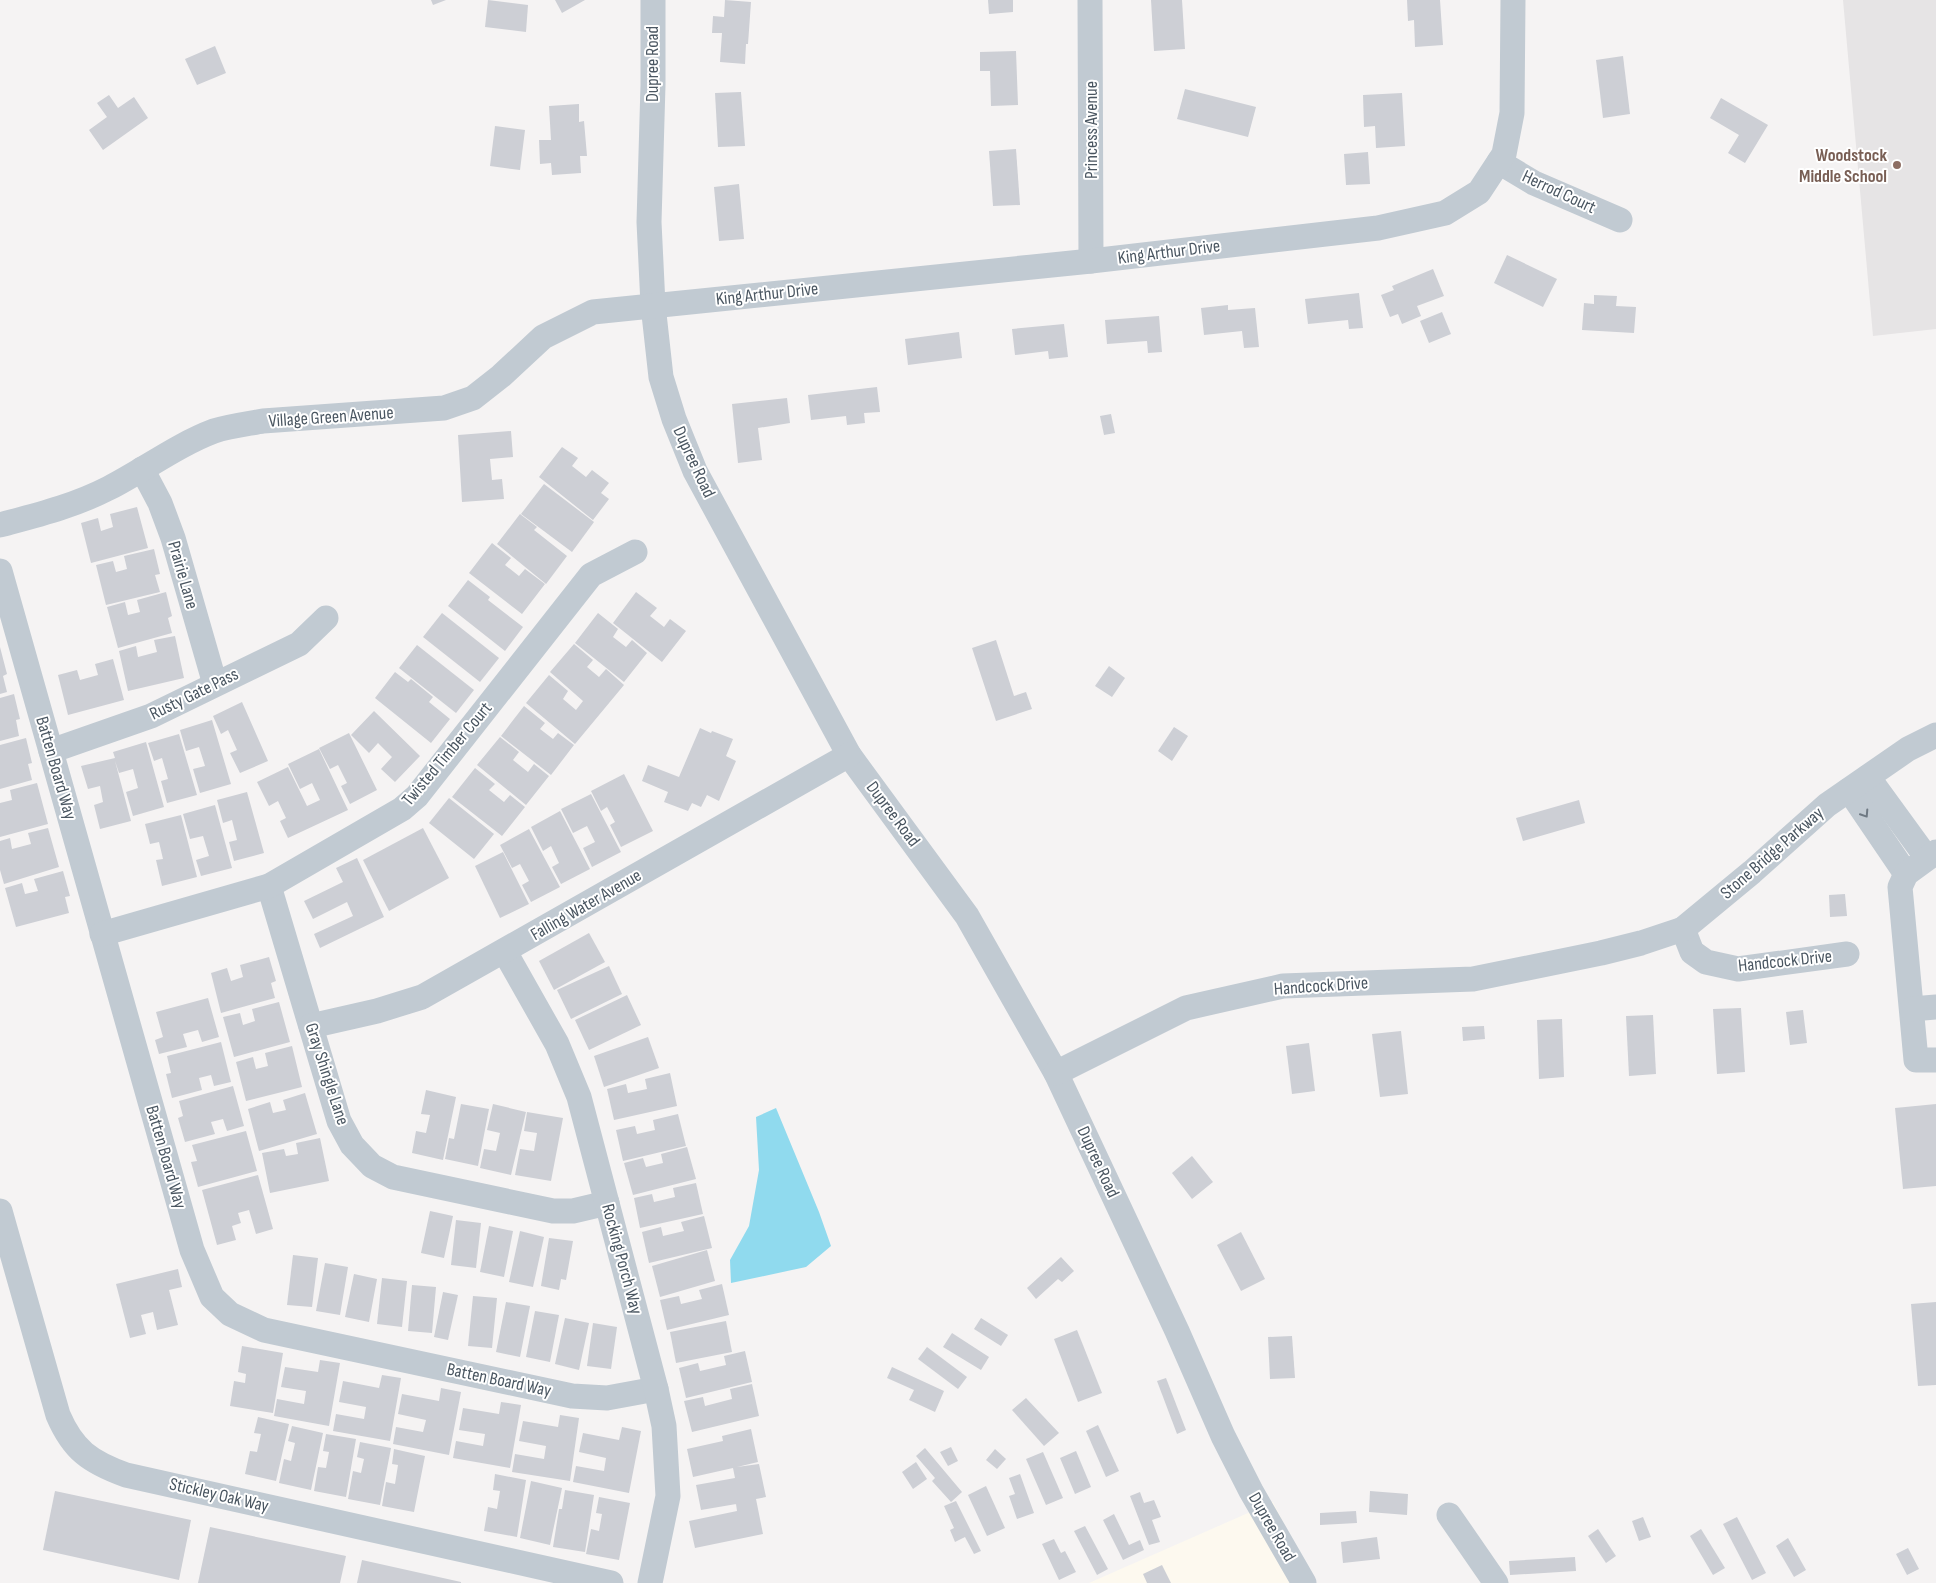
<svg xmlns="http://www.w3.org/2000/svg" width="1936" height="1583" font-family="'Sofia Sans Condensed',sans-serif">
<rect width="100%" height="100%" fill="#f5f3f3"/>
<path fill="#fdf9ef" d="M1273 1502 1314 1583H1089Z"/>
<path fill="#e6e4e5" d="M1843 0H1936V329L1873 336Z"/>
<path fill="#90daee" d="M776 1108 819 1212 831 1246 806 1267 731 1283 730 1260 749 1226 759 1170 756 1117Z"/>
<g fill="#cdcfd5">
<path d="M431 0H446L433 5Z"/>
<path d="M488 0 528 5 526 32 485 27Z"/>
<path d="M555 0H585L562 13Z"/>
<path d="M725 0 751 2 748 44H746L745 64 720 62 722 33H712L713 16 724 17Z"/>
<path d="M988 0H1013V12L989 14Z"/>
<path d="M1151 0H1182L1185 49 1154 51Z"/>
<path d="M1407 0H1440L1443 45 1415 47 1414 20 1408 21Z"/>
<path d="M215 46 226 73 197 85 185 59Z"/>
<path d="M1016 51 1018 105 991 106 990 71H980V52Z"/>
<path d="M1623 56 1630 114 1603 118 1596 60Z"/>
<path d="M1185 89 1256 107 1248 137 1177 119Z"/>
<path d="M741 92 745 146 718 147 715 93Z"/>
<path d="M1402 93 1405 146 1376 148 1375 126 1364 127 1363 95Z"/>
<path d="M109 95 118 108 134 97 148 118 103 150 89 130 107 117 97 103Z"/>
<path d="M1721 98 1768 125 1745 163 1728 153 1739 135 1710 118Z"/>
<path d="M579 104V122L584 121 587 156H580L581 173 552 175 551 163 540 164 539 140H551L549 106Z"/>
<path d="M495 126 525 130 520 170 490 166Z"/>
<path d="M1016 149 1020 205 993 206 989 151Z"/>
<path d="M1368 152 1370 184 1346 185 1344 154Z"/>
<path d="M739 184 744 239 719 241 714 187Z"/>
<path d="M1507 255 1557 279 1543 307 1494 283Z"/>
<path d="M1433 269 1444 296 1417 306 1421 316 1402 324 1398 314 1390 317 1381 295 1394 290 1392 286Z"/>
<path d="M1359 293 1363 328 1349 329 1348 320 1308 324 1305 299Z"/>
<path d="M1594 295 1617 296 1616 306 1636 307 1634 333 1582 330 1584 303 1594 304Z"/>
<path d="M1228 305V310L1255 308 1259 347 1244 348 1242 331 1204 335 1201 308Z"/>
<path d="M1442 312 1451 334 1429 343 1420 321Z"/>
<path d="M1159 316 1162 352 1148 353 1147 341 1107 344 1105 320Z"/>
<path d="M1064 324 1068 357 1049 359 1048 351 1015 355 1012 329Z"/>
<path d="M959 332 962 358 908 365 905 339Z"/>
<path d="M877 387 880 412 864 413 865 423 847 425 846 416 811 420 808 395Z"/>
<path d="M787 398 790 423 758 428 762 460 738 463 732 404Z"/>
<path d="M1111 414 1115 433 1104 435 1100 416Z"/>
<path d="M511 431 513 457 490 459 492 480 502 479 504 499 462 502 458 435Z"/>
<path d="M562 447 578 458 572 466 586 477 592 470 609 483 601 493 609 499 593 520 539 477Z"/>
<path d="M544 484 594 522 572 552 521 514Z"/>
<path d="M137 507 148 548 91 563 81 523 98 518 101 531 113 527 110 514Z"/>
<path d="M520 514 537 527 534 530 567 556 546 584 497 544Z"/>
<path d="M492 543 511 558 505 565 519 576 525 569 545 584 522 614 469 573Z"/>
<path d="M154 549 160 574 155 575 160 592 106 605 96 565 113 561 116 572 127 569 124 556Z"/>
<path d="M468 580 490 597 488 600 523 627 505 651 448 606Z"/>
<path d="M166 592 172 616 168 618 172 633 118 648 107 607 125 602 128 615 140 612 137 600Z"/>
<path d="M636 592 657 608 650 616 664 627 670 619 686 631 662 662 613 623Z"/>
<path d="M442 613 499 658 480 682 423 637Z"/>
<path d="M598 613 618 629 613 637 626 647 632 640 647 653 624 682 575 643Z"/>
<path d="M175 636 184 678 128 691 119 651 136 646 138 657 157 652 154 640Z"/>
<path d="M996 640 1014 696 1026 692 1032 709 996 721 972 648Z"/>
<path d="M574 644 593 660 587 667 599 677 606 669 624 685 575 744 526 703 549 675 568 691 563 699 576 710 583 701 550 672Z"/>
<path d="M417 645 474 690 456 713 399 668Z"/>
<path d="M0 647 7 674 3 676 7 692 0 694Z"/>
<path d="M113 659 124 700 68 715 58 675 77 670 80 680 98 675 95 664Z"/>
<path d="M1109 666 1125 678 1112 697 1095 686Z"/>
<path d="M395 672 408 682 411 679 433 697 429 702 450 719 431 743 375 698Z"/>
<path d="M14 694 20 719 16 720 19 736 0 741V698Z"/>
<path d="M242 702 268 761 240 773 230 753 237 750 228 730 221 734 213 716Z"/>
<path d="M524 706 545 723 540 729 553 739 558 733 574 745 551 775 501 736Z"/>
<path d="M374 711 420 756 395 782 381 769 392 757 378 743 369 753 351 735Z"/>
<path d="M212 720 231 784 200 793 193 769 205 766 199 747 186 751 180 730Z"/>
<path d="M1174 727 1188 736 1172 761 1158 751Z"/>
<path d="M700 728 711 733 712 731 733 739 726 756 736 761 719 801 707 795 701 807 692 803 688 811 664 802 668 792 642 781 648 765 679 777Z"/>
<path d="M349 733 377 790 350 804 341 786 347 783 338 765 330 769 319 748Z"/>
<path d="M179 734 197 795 167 803 161 781 168 779 162 758 154 761 148 743Z"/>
<path d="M500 737 519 752 513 760 528 772 534 764 549 776 526 805 477 765Z"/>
<path d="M26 738 32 763 28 764 32 780 0 789V745Z"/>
<path d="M146 742 164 807 133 816 126 792 138 788 133 769 119 773 115 761 131 821 100 829 94 805 103 802 100 786 88 789 81 766 115 758 113 752Z"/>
<path d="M319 749 348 810 288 838 280 821 286 818 278 801 269 806 257 782 288 767 307 806 320 800 312 783 300 789 288 764Z"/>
<path d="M475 768 495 784 489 790 504 802 510 795 525 807 502 836 452 797Z"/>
<path d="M624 774 653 831 621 847 610 825 615 822 607 807 601 811 591 791Z"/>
<path d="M37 783 48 824 0 837V803L12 800 10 790Z"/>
<path d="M247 792 264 853 234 861 229 842 237 840 232 820 223 823 217 800Z"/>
<path d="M591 794 621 852 592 867 583 848 595 842 587 826 573 833 561 809Z"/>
<path d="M449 798 494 834 474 859 429 823Z"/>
<path d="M1579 800 1585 823 1523 841 1516 818Z"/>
<path d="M215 805 232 868 201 876 196 860 209 856 203 836 190 839 183 814Z"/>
<path d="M560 811 590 869 561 884 552 867 559 863 551 846 543 851 531 827Z"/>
<path d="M181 815 197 877 162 886 156 860 163 859 159 842 150 844 145 824Z"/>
<path d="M48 828 59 867 4 884 0 870V841L10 838 12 849 31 844 28 833Z"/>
<path d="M423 828 449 878 389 911 363 860Z"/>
<path d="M529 829 560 887 531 902 522 885 529 881 520 864 512 868 500 845Z"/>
<path d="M503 852 529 904 500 918 475 866Z"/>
<path d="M357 858 384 917 320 948 314 934 353 916 347 902 313 919 304 901 343 882 336 868Z"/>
<path d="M63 871 70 896 65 897 69 913 16 927 5 888 22 883 25 894 38 891 34 879Z"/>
<path d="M1845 894 1847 916 1830 917 1829 895Z"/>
<path d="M589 933 605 962 554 990 539 961Z"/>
<path d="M269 957 276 981 271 983 275 998 221 1013 211 973 227 968 231 981 243 977 240 965Z"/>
<path d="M609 966 622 994 571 1019 557 990Z"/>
<path d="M627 995 641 1025 589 1050 575 1020Z"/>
<path d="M208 998 219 1037 202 1042 198 1030 183 1034 187 1047 159 1054 155 1040 163 1037 156 1012Z"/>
<path d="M279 1002 290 1042 234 1057 223 1017 240 1013 243 1025 255 1021 252 1009Z"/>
<path d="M1741 1008 1745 1072 1717 1074 1713 1009Z"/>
<path d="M1803 1010 1807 1043 1790 1045 1786 1012Z"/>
<path d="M1653 1015 1656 1074 1629 1076 1626 1016Z"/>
<path d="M1562 1019 1564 1077 1539 1079 1537 1020Z"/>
<path d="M1484 1026 1485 1039 1463 1041 1462 1027Z"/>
<path d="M1401 1031 1408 1094 1380 1097 1372 1034Z"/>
<path d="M648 1037 659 1068 604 1087 594 1056Z"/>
<path d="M221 1042 231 1082 214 1086 211 1075 199 1078 202 1090 172 1098 166 1074 171 1073 167 1056Z"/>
<path d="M1309 1043 1315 1091 1292 1094 1286 1046Z"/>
<path d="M292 1046 302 1087 246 1101 236 1062 253 1057 256 1069 268 1066 265 1053Z"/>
<path d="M670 1073 677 1106 614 1120 607 1089 626 1084 628 1093 647 1089 645 1079Z"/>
<path d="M233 1086 244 1126 227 1131 223 1119 211 1122 215 1134 185 1142 178 1118 183 1116 179 1101Z"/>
<path d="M426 1090 456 1097 443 1160 412 1153 416 1131 426 1133 430 1115 421 1114Z"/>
<path d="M305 1093 317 1134 259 1151 248 1109 270 1102 273 1113 286 1110 283 1100Z"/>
<path d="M461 1104 489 1109 478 1166 445 1159 449 1138 454 1139Z"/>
<path d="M493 1104 526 1112 511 1175 480 1168 484 1149 496 1151 500 1133 487 1130Z"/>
<path d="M1936 1104V1186L1903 1189 1895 1108Z"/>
<path d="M527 1112 563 1118 551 1181 515 1175 520 1149 534 1151 537 1133 524 1131Z"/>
<path d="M678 1114 686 1146 623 1161 616 1130 635 1126 637 1134 655 1130 653 1120Z"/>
<path d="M246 1131 257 1171 198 1187 191 1162 197 1161 192 1145Z"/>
<path d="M320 1138 329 1181 270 1193 262 1153 284 1149 286 1156 298 1154 296 1143Z"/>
<path d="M687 1147 696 1179 633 1195 624 1163 643 1158 646 1167 663 1163 661 1154Z"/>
<path d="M1192 1156 1213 1182 1192 1199 1172 1173Z"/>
<path d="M258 1175 273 1229 256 1234 249 1210 238 1213 241 1223 232 1226 236 1240 217 1245 202 1190Z"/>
<path d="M696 1183 703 1214 640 1228 634 1198 652 1194 654 1202 675 1197 673 1188Z"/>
<path d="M430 1211 453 1216 444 1258 421 1253Z"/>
<path d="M704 1216 712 1248 649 1263 642 1232 661 1227 663 1236 684 1231 681 1222Z"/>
<path d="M456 1220 481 1223 476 1268 451 1265Z"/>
<path d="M489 1226 513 1231 504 1277 480 1272Z"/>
<path d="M520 1231 544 1237 533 1287 509 1282Z"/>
<path d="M1241 1232 1265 1279 1241 1291 1217 1245Z"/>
<path d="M549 1238 573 1241 566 1280 561 1279 559 1290 541 1286Z"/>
<path d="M707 1250 715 1281 660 1297 652 1266Z"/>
<path d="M293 1255 318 1258 312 1307 287 1305Z"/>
<path d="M1061 1257 1074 1271 1062 1282 1058 1279 1036 1299 1027 1288Z"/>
<path d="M325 1263 348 1267 340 1315 316 1311Z"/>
<path d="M178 1269 182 1287 169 1290 178 1325 157 1330 153 1312 141 1315 146 1334 130 1338 116 1284Z"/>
<path d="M354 1274 377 1279 369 1322 345 1317Z"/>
<path d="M382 1278 407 1281 402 1327 377 1324Z"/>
<path d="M722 1284 729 1315 667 1330 660 1300 679 1296 681 1304 702 1299 699 1290Z"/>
<path d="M412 1285 436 1287 432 1333 408 1331Z"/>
<path d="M443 1292 458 1295 448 1340 434 1337Z"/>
<path d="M473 1296 497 1298 492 1348 468 1346Z"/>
<path d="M506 1302 530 1306 520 1357 496 1352Z"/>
<path d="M1936 1302V1385L1918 1386 1911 1304Z"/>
<path d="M535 1311 559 1315 550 1362 526 1357Z"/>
<path d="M565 1318 589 1323 579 1370 555 1364Z"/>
<path d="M981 1318 1008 1335 1001 1346 974 1329Z"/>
<path d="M726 1321 732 1352 676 1363 670 1332Z"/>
<path d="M593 1323 617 1327 611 1369 587 1366Z"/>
<path d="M1077 1330 1102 1393 1078 1402 1054 1339Z"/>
<path d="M952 1333 989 1357 981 1370 943 1347Z"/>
<path d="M1292 1336 1295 1378 1270 1379 1268 1337Z"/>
<path d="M242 1346 283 1353 273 1413 230 1406 234 1381 245 1383 246 1374 238 1372Z"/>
<path d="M927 1347 967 1377 958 1389 918 1359Z"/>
<path d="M745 1351 752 1382 686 1398 679 1368 698 1363 700 1371 726 1365 724 1356Z"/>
<path d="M320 1360 340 1363 329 1426 274 1416 277 1399 304 1404 306 1391 281 1387 285 1367 318 1372Z"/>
<path d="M892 1367 944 1391 935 1412 909 1400 914 1390 887 1378Z"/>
<path d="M382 1375 401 1378 390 1441 333 1431 336 1414 364 1419 366 1407 339 1402 343 1381 379 1388Z"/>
<path d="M1166 1378 1186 1430 1177 1434 1157 1381Z"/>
<path d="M752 1384 759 1416 692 1432 684 1401 703 1397 705 1406 732 1399 730 1389Z"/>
<path d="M441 1388 461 1392 449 1455 393 1444 396 1427 423 1432 426 1420 398 1414 402 1394 439 1401Z"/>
<path d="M1026 1398 1059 1433 1044 1446 1012 1410Z"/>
<path d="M501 1402 521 1405 510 1468 453 1458 456 1441 483 1446 485 1434 459 1430 463 1408 499 1414Z"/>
<path d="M560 1415 579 1418 570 1481 512 1472 515 1454 544 1459 546 1446 519 1441 523 1421 558 1427Z"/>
<path d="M258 1417 289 1424 276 1481 245 1474 250 1451 257 1452 261 1434 254 1433Z"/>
<path d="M1098 1425 1119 1471 1106 1477 1086 1431Z"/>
<path d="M292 1426 323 1433 311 1490 279 1483 284 1459 291 1461 295 1443 288 1441Z"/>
<path d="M622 1427 641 1431 629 1493 573 1482 576 1466 604 1471 606 1458 579 1452 583 1433 619 1440Z"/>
<path d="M751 1429 758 1462 737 1467 759 1464 766 1497 756 1499 763 1534 695 1548 689 1521 737 1511 736 1504 748 1502 701 1510 696 1485 735 1478 733 1468 693 1477 687 1449 723 1441 722 1436Z"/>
<path d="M326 1434 356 1439 346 1497 314 1491 318 1467 326 1468 329 1452 323 1451Z"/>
<path d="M360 1442 391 1448 380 1505 348 1499 353 1471 361 1473 364 1459 357 1457Z"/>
<path d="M951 1447 958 1461 948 1466 940 1452Z"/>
<path d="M925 1448 962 1492 951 1502 932 1481 935 1478 916 1456Z"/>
<path d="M394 1449 425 1456 414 1512 382 1506 386 1482 395 1484 398 1465 392 1464Z"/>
<path d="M995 1449 1006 1459 997 1469 986 1460Z"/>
<path d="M1076 1451 1091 1487 1075 1494 1060 1458Z"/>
<path d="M1043 1452 1063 1498 1046 1505 1026 1459Z"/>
<path d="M916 1462 927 1479 913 1489 902 1472Z"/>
<path d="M495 1474 526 1480 517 1537 484 1531 488 1507 497 1509 500 1491 493 1490Z"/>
<path d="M1020 1474 1034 1513 1017 1519 1009 1496 1015 1494 1009 1478Z"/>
<path d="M531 1481 562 1488 550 1545 520 1538Z"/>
<path d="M986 1486 1005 1528 987 1536 968 1495Z"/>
<path d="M565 1490 594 1495 585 1552 553 1547 559 1509H562Z"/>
<path d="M55 1491 191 1520 179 1580 43 1550Z"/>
<path d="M1370 1491 1408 1494 1407 1515 1369 1512Z"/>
<path d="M1140 1492 1144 1503 1154 1500 1161 1517 1152 1520 1160 1542 1149 1545 1130 1496Z"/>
<path d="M599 1497 630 1503 619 1560 586 1554 591 1529 599 1531 602 1514 596 1513Z"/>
<path d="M956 1501 981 1551 974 1554 965 1537 955 1542 950 1530 954 1528 944 1506Z"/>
<path d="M1356 1511 1357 1523 1320 1525V1513Z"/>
<path d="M1114 1514 1129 1545 1140 1540 1144 1550 1123 1560 1103 1520Z"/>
<path d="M1643 1517 1651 1537 1639 1541 1632 1521Z"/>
<path d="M1737 1517 1766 1573 1752 1580 1723 1524Z"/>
<path d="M1085 1526 1108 1569 1097 1575 1074 1531Z"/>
<path d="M210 1527 346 1556 340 1583H198Z"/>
<path d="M1598 1529 1616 1556 1606 1563 1588 1536Z"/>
<path d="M1701 1529 1725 1568 1713 1575 1690 1536Z"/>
<path d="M1377 1537 1380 1559 1343 1563 1341 1542Z"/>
<path d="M1788 1538 1806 1570 1794 1577 1776 1546Z"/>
<path d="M1054 1539 1061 1553 1065 1551 1076 1572 1059 1580 1042 1544Z"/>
<path d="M1908 1548 1919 1569 1907 1575 1896 1554Z"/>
<path d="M1575 1557 1576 1571 1510 1575 1509 1561Z"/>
<path d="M362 1560 461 1582V1583H357Z"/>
<path d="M1162 1565 1171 1583H1147L1143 1574Z"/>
</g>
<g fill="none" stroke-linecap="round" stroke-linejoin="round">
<g stroke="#c1cad2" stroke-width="25">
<path d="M653 0V85L649 222 653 305 661 377 674 419 695 471 849 755 967 916 1056 1073 1177 1331 1223 1436 1251 1491 1304 1583"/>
<path d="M1090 0 1091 261"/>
<path d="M1499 162 1534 183 1620 220"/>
<path d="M142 469 160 503 173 538 215 684"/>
<path d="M0 525C37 515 74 506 109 488 144 470 177 445 214 431 230 426 247 424 263 421L444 408 473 398 501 376 543 337 593 312 1091 261 1378 228 1445 213 1479 192 1504 154 1512 113 1513 0"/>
<path d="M0 571 192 1250 212 1297 230 1314 264 1330 572 1396 607 1398 656 1389"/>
<path d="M51 751 151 716 299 644 326 618"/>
<path d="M1868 777 1927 858"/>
<path d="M1849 790 1906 874"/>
<path d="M1936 852 1906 874 1900 887 1916 1060H1936"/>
<path d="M269 886 339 1121 352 1145 372 1166 393 1177 553 1211H573L607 1203"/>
<path d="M1683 929 1692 952 1706 962 1738 969 1847 954"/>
<path d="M102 934 269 886 402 809 417 796 591 575 635 552"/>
<path d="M505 952 557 1044 579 1097 656 1389 664 1426 668 1496 650 1583"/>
<path d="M1912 1009 1936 1007"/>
<path d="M311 1026 377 1011 422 997 849 755"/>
<path d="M1056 1073 1186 1008 1283 986 1473 979 1601 953 1641 943 1683 929 1752 872 1827 805 1908 749 1936 735"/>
<path d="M0 1211 58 1415C73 1450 90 1462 126 1475L611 1583"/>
<path d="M1449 1515 1496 1583"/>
</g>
</g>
<defs><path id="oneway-chevron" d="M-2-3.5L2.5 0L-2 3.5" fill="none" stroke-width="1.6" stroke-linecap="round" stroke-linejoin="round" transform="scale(1.25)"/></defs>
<use stroke="#6e7983" href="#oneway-chevron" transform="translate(1865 814) rotate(57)"/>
<circle fill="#8d6e63" stroke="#fff" stroke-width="2" cx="1897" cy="165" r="5"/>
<g text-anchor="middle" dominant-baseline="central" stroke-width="4" stroke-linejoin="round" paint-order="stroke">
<g font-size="18" fill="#4a5661" stroke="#fff">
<text transform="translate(652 64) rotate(-90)">Dupree Road</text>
<text transform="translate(1091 130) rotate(-90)">Princess Avenue</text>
<text transform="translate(1559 192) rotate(25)">Herrod Court</text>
<text transform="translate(1169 252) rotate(-7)">King Arthur Drive</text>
<text transform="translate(767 294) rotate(-6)">King Arthur Drive</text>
<text transform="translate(331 417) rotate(-4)">Village Green Avenue</text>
<text transform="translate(694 462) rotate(65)">Dupree Road</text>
<text transform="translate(183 575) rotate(74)">Prairie Lane</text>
<text transform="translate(194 694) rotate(-26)">Rusty Gate Pass</text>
<text transform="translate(447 754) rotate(-50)">Twisted Timber Court</text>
<text transform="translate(56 768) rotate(74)">Batten Board Way</text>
<text transform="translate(893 814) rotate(53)">Dupree Road</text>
<text transform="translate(1772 853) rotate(-41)">Stone Bridge Parkway</text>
<text transform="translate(586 905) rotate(-30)">Falling Water Avenue</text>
<text transform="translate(1785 961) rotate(-6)">Handcock Drive</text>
<text transform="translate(1321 986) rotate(-4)">Handcock Drive</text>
<text transform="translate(327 1074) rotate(72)">Gray Shingle Lane</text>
<text transform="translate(166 1157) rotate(74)">Batten Board Way</text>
<text transform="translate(1098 1162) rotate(65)">Dupree Road</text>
<text transform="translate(622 1259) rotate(75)">Rocking Porch Way</text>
<text transform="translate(499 1380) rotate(12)">Batten Board Way</text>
<text transform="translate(219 1495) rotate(13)">Stickley Oak Way</text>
<text transform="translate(1272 1527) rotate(60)">Dupree Road</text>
</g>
<g font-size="18" font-weight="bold" fill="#785e54" stroke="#fff" text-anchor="end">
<text x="1887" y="155">Woodstock<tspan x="1887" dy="21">Middle School</tspan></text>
</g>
</g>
</svg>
